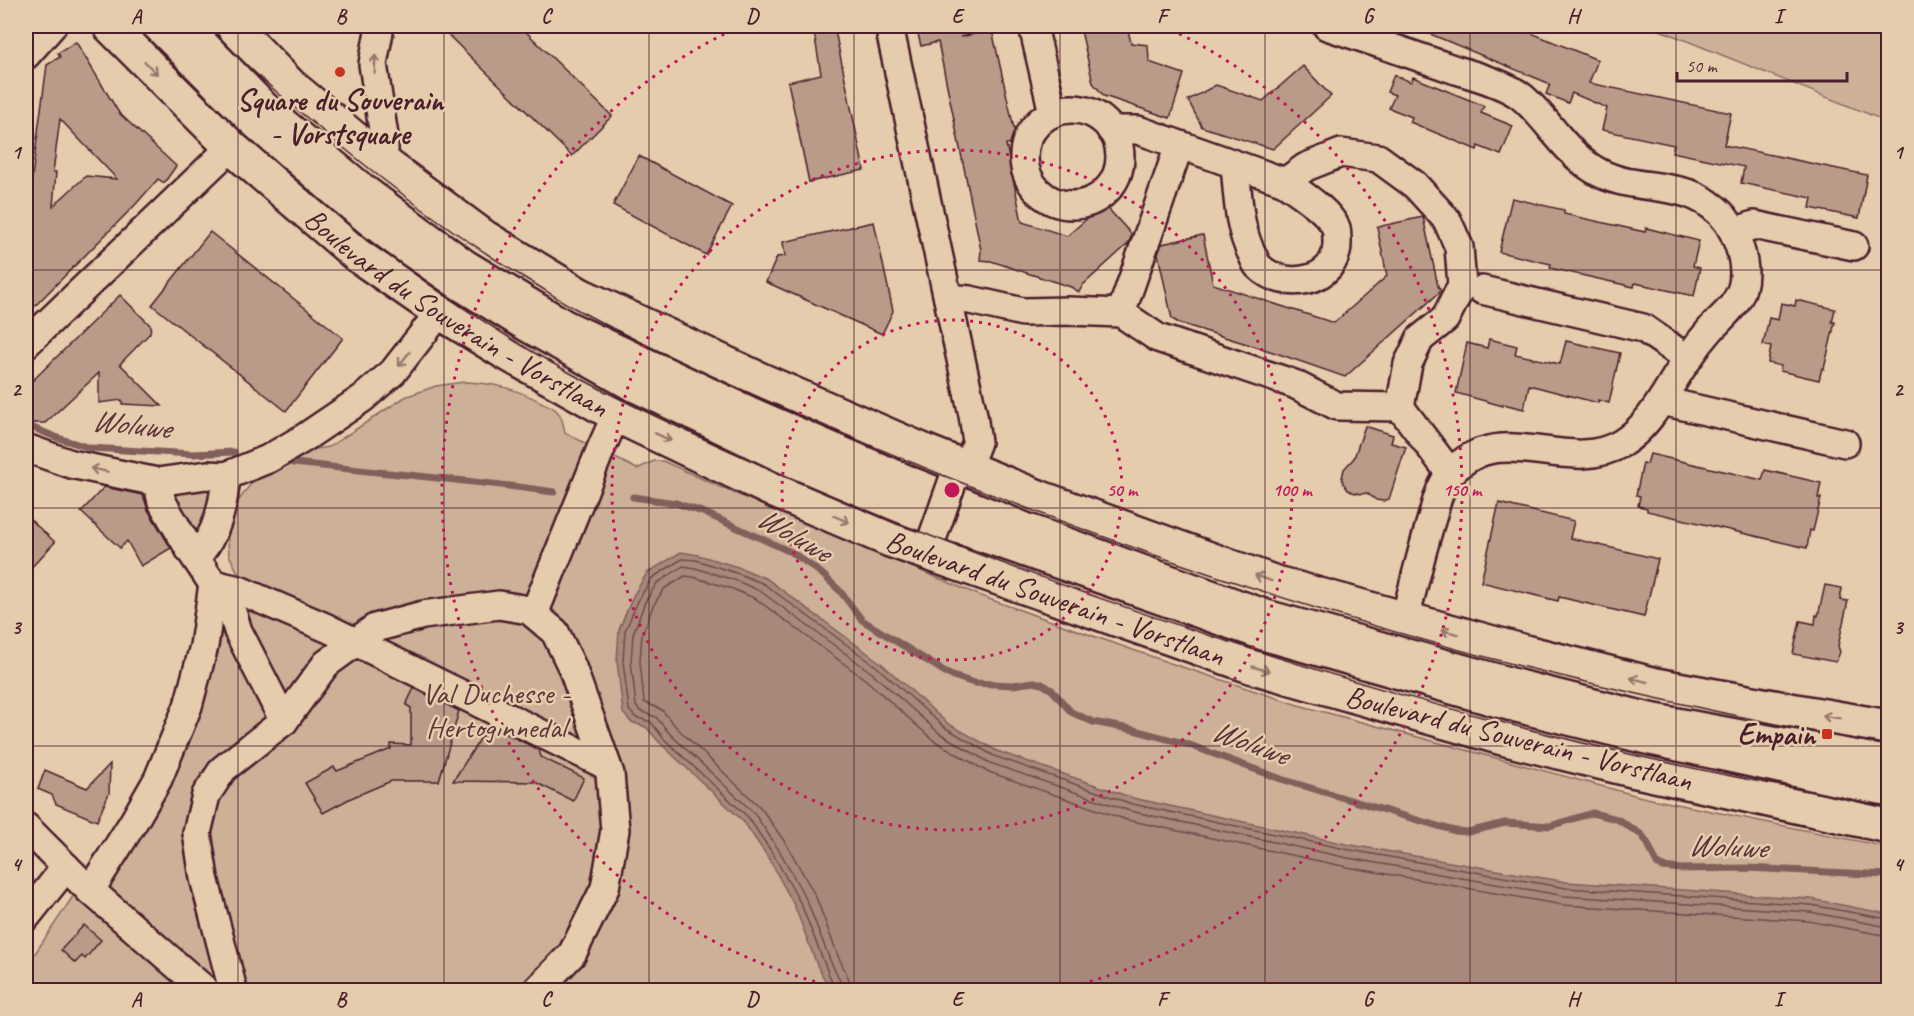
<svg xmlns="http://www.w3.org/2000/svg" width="1914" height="1016" font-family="Caveat,sans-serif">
<rect width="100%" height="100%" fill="#e5ccad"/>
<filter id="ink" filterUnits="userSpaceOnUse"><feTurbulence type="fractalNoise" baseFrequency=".0167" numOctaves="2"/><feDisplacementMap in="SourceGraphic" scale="12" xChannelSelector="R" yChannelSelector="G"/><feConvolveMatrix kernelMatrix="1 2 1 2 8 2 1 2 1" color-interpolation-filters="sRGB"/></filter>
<g filter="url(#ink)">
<g fill="#ccb098" stroke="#8b6862" stroke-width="1.5">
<path d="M1650 26H1888V122Z"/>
<path d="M464 382C494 383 514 388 541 402 548 405 556 408 560 415 563 421 564 427 565 433L637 469 654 461H663L729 491 986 598 1167 662 1298 705 1642 797 1888 847V990H26V967L137 800 240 577 229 555 227 527 234 507 252 482 260 476 309 450 329 447 405 397 436 386Z"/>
<path d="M206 487 213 493 199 541 172 498 179 490Z"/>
</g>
<path fill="#a8887a" stroke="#825e5a" stroke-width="1.5" d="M681 552 698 555 741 568 767 579 881 663 947 723 997 751 1133 798 1351 845 1567 882 1811 899 1888 914V990H830L817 965 795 907 768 857 743 821 660 743 646 727 631 722 623 713 617 661 619 630 633 596 647 573Z"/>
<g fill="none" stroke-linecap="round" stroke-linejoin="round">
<g stroke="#70494b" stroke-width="1.5">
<path d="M835 990 801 904 773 854 748 817 664 739 651 722 635 717 629 710 623 661 625 631 639 599 652 578 682 559 696 560 739 574 764 584 877 667 944 727 994 756 1132 804 1350 850 1566 888 1811 905 1888 919"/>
<path d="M842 990 841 983 830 960 807 901 779 850 754 813 670 734 656 717 640 711 636 706 631 661 633 634 645 602 657 583 662 580 683 566 695 568 737 581 760 591 872 673 939 733 990 763 1130 811 1348 858 1565 896 1810 912 1888 927"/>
<path d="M851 990 849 979 838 956 816 897 787 845 761 808 677 728 662 710 644 702 640 661 642 635 653 606 664 589 685 576 693 577 733 589 756 599 866 680 933 740 986 771 1127 820 1347 867 1563 905 1808 921 1888 936"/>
</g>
<g stroke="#825e5a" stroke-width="7">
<path d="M26 425 58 438 90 448 193 454 234 452"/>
<path d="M287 462C376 473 465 479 554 492"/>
<path d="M633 497 676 503 705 513 793 553 821 573 840 591 862 620 950 675 974 683 1013 685 1034 682 1042 684 1052 690 1071 712 1093 722 1130 729 1187 744 1281 779 1397 814 1455 831 1468 832 1505 823 1550 826 1592 813 1617 819 1642 835 1648 844 1657 864 1663 867 1681 869 1746 868 1888 875"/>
</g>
</g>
<g fill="#ba9b89" stroke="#4a1f2b" stroke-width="1.5" fill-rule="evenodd">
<path d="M439 26H520L612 116 572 156Z"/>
<path d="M813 26H834L864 170 809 182 788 82 821 74Z"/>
<path d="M916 26H976L977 33 960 37 992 30 1017 142 1006 144 1022 222 1067 236 1104 204 1132 235 1128 244 1083 285 1079 292 1071 287 1030 274 991 261 980 260 981 250 938 42 921 46Z"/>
<path d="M1080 26H1127L1131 43 1148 45 1149 62 1184 74 1170 118 1104 96 1093 83Z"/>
<path d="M1411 26H1514L1598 60 1589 83 1731 113 1724 145 1867 175 1859 218 1810 208 1812 198 1741 183 1744 167 1672 152 1674 145 1602 130 1607 108 1572 93 1568 103 1546 94 1550 84 1548 83Z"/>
<path d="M76 42 119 113 176 166 164 183 158 179 136 204 26 315V248L31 192 30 191 47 65 60 57 58 53ZM60 119 117 179 86 176 53 206 56 172H53Z"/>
<path d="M1303 66 1331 96 1273 149 1202 127 1188 100 1216 85 1263 101Z"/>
<path d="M1394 75 1411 82 1413 77 1484 106 1481 113 1513 126 1501 155 1478 146 1477 150 1410 122 1412 117 1389 108 1395 95 1387 92Z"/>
<path d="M639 156 732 206 706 255 613 205Z"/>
<path d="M1512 198 1564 210V214L1645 232 1646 228 1699 241 1693 266 1700 268 1694 296 1635 283 1634 287 1550 268 1551 264 1499 252Z"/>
<path d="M1423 217 1438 286 1441 291 1345 377 1273 352 1179 323 1172 319 1158 254 1162 244 1203 235 1213 284 1334 323 1387 276 1377 227Z"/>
<path d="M874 222 893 311 882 334 766 282 777 257 785 256 783 242Z"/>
<path d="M210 232 343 338 286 411 152 305Z"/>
<path d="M120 295 151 326 150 333 120 364 162 406 122 404V400L99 403V373L45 423H33L26 419V387Z"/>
<path d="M1796 300 1835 309 1832 322H1835L1824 369 1822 368 1819 380 1780 371 1781 366 1768 363 1771 347 1763 345 1769 318 1778 320 1781 303 1795 306Z"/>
<path d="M1489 339 1517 346 1515 354 1560 364 1566 341 1620 353 1609 403 1598 400V403L1529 385 1524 409 1503 404V406L1456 393 1467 343 1487 348Z"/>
<path d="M1365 426 1393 435 1391 443 1406 447 1389 499 1383 501 1376 500 1367 493 1361 494 1352 492 1348 490 1343 483 1342 478 1344 469 1354 458Z"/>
<path d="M1650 454 1762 480 1765 470 1821 483 1818 498H1821L1813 531 1810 530 1807 548 1647 511V508L1638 506 1640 496 1636 495 1643 463 1647 464Z"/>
<path d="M104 487 143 495 148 510 171 548 141 566 127 541 120 548 81 512Z"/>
<path d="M1499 503 1574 521 1570 538 1658 559 1644 617 1559 597 1558 601 1481 582Z"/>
<path d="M26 516 55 542 26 573Z"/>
<path d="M1825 585 1842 588 1840 600 1848 601 1838 646 1840 652 1836 662 1793 654 1800 621 1815 624 1816 615 1818 616Z"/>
<path d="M414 688 459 711 439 781H391L351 798 323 813 305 783 334 767 337 771 391 749V744L411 745V708L406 705Z"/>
<path d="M489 725 539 750 541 757 584 778 573 801 535 782 453 781Z"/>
<path d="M110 764 109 793 97 821 56 804 52 795 38 789 45 770 87 788Z"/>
<path d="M84 925 101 940 85 959 82 956 75 963 61 950Z"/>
</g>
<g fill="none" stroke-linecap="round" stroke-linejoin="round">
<defs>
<g id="minor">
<path d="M380 26 373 64 384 136V163"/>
<path d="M889 26 973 415 977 442 967 468 953 480 927 553"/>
<path d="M1033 26 1053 113"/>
<path d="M1327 26C1369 40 1411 54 1453 69 1473 75 1506 84 1522 97 1548 119 1564 151 1593 169 1622 188 1658 183 1690 194 1698 197 1707 202 1713 207 1735 222 1749 263 1742 288 1737 306 1721 317 1710 330 1703 338 1696 347 1690 356 1668 385 1654 423 1622 443 1566 477 1501 417 1451 473 1439 486 1436 505 1431 521 1421 554 1413 587 1405 619"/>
<path d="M26 55 52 26"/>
<circle cx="1072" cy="157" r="48"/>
<path d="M1235 165C1238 195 1238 227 1252 254 1254 258 1256 264 1258 266 1284 292 1338 283 1337 242 1337 238 1337 232 1336 228 1328 210 1301 194 1285 182"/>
<path d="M1735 232 1754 225 1854 246"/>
<path d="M1482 290 1643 328 1688 359"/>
<path d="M948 298 970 300 1023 312 1069 311 1121 313 1158 338 1294 384 1337 406 1400 407 1408 364 1420 339 1445 319 1462 285 1459 247 1447 220 1415 185 1378 158 1341 153 1306 167 1285 182 1138 130H1111"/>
<path d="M1121 313 1179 146"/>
<path d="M26 344 231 147"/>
<path d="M1662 401 1845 443"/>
<path d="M1400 407 1450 473"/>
<path d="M26 448 71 464 157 482 207 475 226 476 268 459 304 438 363 398 393 372 429 326 438 311"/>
<path d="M157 482 162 502 190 550H202C218 530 224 502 226 476"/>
<path d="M190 550 232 612 238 631 284 721"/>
<path d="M534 614 600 451 616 415"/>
<path d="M26 827 82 883 205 990"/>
<path d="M90 891 134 821 158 779 188 706 204 646 213 584 239 590 327 628 607 766"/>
<path d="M26 917 66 867"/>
<path d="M233 990 204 878 197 833 206 795 223 769 284 721 326 664 375 628 423 615 499 605 529 610 555 632 572 667 610 774 615 830 605 888 572 954 537 990"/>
</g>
<g id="major">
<path id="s1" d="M110 26 231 147 357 255 438 311 506 353 616 415 777 492 890 540 1253 667 1502 738 1636 771 1888 826"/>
<path d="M233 26 290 85 384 163 484 237 580 295 763 381 924 451 1041 498 1276 583 1525 652 1656 685 1790 710 1888 727"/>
</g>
</defs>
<use href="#minor" stroke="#4a1f2b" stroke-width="32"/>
<use href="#major" stroke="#4a1f2b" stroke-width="38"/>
<use href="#minor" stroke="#e5ccad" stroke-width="27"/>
<use href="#major" stroke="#e5ccad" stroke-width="33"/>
<g stroke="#4a1f2b" stroke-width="1.5">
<path d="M135 26C247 145 371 252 510 338 569 375 631 405 693 434 773 471 854 506 936 538 1165 626 1399 701 1638 756 1721 775 1805 791 1888 806"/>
<path d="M207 26C248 69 293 107 339 144 399 194 461 239 528 280 544 289 559 300 576 309 671 360 771 403 872 446 1083 535 1302 610 1524 667 1645 697 1766 723 1888 746"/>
</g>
</g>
<defs><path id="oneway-shaft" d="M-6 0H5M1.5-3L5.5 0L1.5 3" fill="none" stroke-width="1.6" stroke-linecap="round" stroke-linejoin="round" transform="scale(1.5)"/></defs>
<g stroke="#98766c">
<use href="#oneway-shaft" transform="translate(375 64) rotate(-89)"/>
<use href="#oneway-shaft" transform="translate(151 68) rotate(45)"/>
<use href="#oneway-shaft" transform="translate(404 359) rotate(128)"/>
<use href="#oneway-shaft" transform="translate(663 437) rotate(25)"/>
<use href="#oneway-shaft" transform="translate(99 470) rotate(-168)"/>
<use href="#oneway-shaft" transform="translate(841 519) rotate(23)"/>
<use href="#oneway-shaft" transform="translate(1263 578) rotate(-160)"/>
<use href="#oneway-shaft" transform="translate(1450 632) rotate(-165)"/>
<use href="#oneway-shaft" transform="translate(1261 669) rotate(16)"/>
<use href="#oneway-shaft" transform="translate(1639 680) rotate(-166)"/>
<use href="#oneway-shaft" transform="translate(1831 717) rotate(-171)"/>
</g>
</g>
<path fill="none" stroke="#4a1f2b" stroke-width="1.5" stroke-opacity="0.55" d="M238 26V990M444 26V990M649 26V990M854 26V990M1060 26V990M1265 26V990M1470 26V990M1676 26V990M26 270H1888M26 508H1888M26 746H1888"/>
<g fill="none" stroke="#c2185b" stroke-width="3" stroke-dasharray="3 6">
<circle cx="952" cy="490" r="170"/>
<circle cx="952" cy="490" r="340"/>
<path d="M850 990A510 510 0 0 1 741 26M1163 26A510 510 0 0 1 1054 990"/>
</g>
<g fill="#c8321e" stroke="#e5ccad" stroke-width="2">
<circle cx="340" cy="72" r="6"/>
<rect x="1821" y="728" width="12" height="12" rx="3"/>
</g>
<g text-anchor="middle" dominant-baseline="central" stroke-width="5" stroke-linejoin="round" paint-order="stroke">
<g font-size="30" font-weight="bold" fill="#4a1f2b" stroke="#e5ccad">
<text x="340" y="100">Square du Souverain<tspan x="340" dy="34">- Vorstsquare</tspan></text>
<text x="1815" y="734" text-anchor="end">Empain</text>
</g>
<g font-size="30" fill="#4a1f2b" stroke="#e5ccad">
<text stroke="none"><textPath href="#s1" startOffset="452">Boulevard du Souverain - Vorstlaan</textPath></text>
<text stroke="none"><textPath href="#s1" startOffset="1118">Boulevard du Souverain - Vorstlaan</textPath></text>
<text transform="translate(1519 738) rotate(14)">Boulevard du Souverain - Vorstlaan</text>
</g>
<g font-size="30" fill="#5e353b" stroke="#e5ccad">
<text x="496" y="693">Val Duchesse -<tspan x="496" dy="34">Hertoginnedal</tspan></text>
</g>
<g font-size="32" font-style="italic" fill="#5d343b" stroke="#e5ccad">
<text transform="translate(131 424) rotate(6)">Woluwe</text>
<text transform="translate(794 534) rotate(30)">Woluwe</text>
<text transform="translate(1250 742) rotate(20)">Woluwe</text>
<text transform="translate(1727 846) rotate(2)">Woluwe</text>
</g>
</g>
<circle cx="952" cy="490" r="9" fill="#c2185b" stroke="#e5ccad" stroke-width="3"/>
<g font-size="18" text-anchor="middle" font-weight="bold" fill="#c2185b" stroke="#e5ccad" stroke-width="5" stroke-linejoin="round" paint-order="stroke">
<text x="1122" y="496">50 m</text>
<text x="1292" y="496">100 m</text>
<text x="1462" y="496">150 m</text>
</g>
<rect width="1914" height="1016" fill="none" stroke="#e5ccad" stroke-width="66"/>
<path d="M1677 72v9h170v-9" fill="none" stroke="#4a1f2b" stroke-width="3"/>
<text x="1686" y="72" font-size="18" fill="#4a1f2b" stroke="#e5ccad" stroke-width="4.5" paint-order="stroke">50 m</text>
<rect x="33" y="33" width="1848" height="950" fill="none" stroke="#4a1f2b" stroke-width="2"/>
<g font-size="20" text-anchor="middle" font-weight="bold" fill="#4a1f2b">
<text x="136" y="23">A</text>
<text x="341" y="23">B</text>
<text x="546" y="23">C</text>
<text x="752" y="23">D</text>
<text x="957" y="23">E</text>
<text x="1162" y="23">F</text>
<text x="1368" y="23">G</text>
<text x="1573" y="23">H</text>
<text x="1778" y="23">I</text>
<text x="16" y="159">1</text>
<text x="1898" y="159">1</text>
<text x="16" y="396">2</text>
<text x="1898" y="396">2</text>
<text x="16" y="634">3</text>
<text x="1898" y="634">3</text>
<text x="16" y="871">4</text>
<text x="1898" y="871">4</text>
<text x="136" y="1006">A</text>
<text x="341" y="1006">B</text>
<text x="546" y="1006">C</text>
<text x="752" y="1006">D</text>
<text x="957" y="1006">E</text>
<text x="1162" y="1006">F</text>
<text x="1368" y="1006">G</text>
<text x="1573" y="1006">H</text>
<text x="1778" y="1006">I</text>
</g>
</svg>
